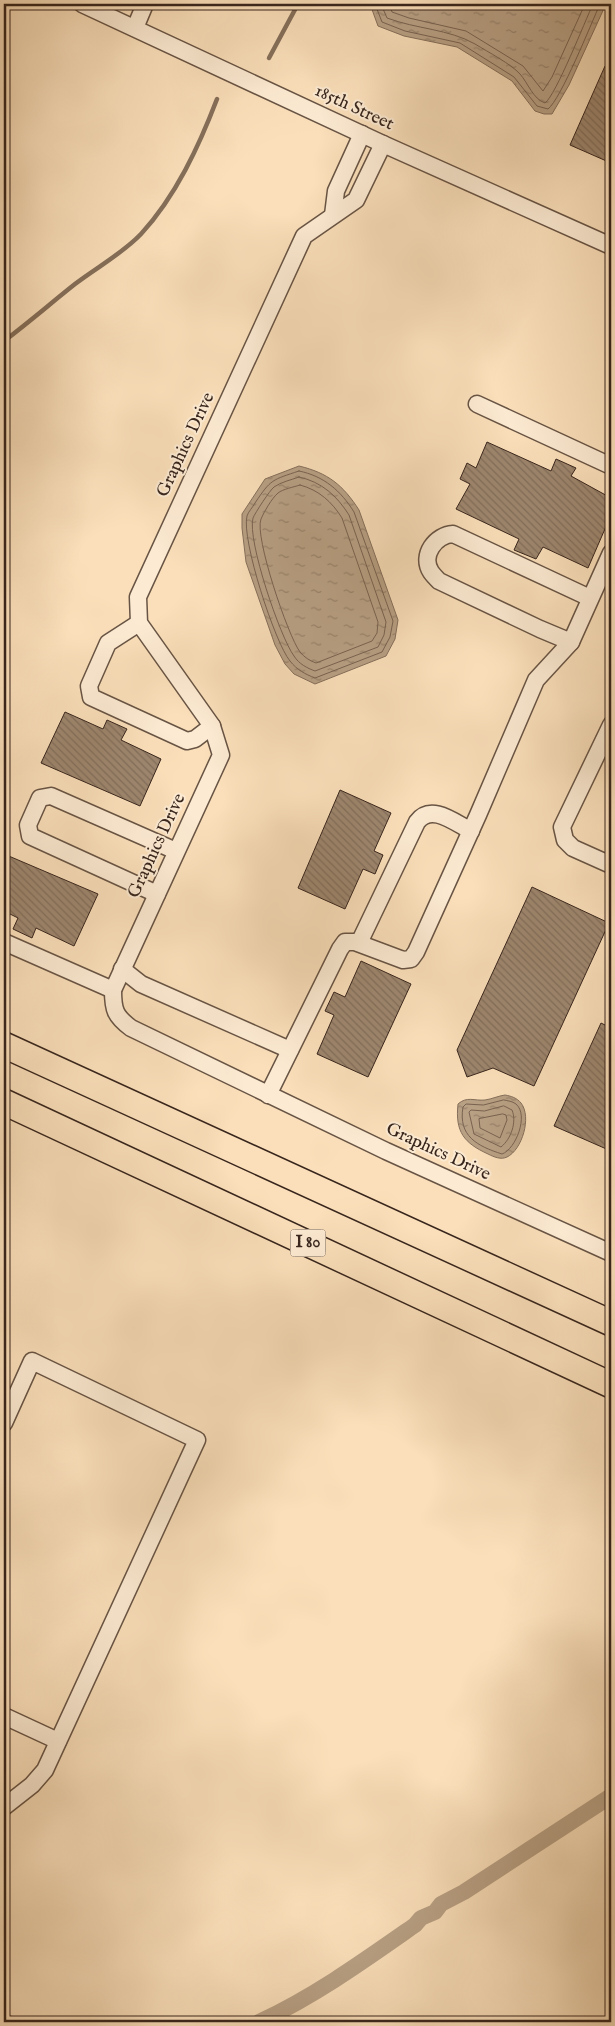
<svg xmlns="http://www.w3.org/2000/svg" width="615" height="2026" font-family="'IM FELL English',serif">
<defs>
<pattern id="water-ripples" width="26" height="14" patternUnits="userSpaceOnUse" patternTransform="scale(1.25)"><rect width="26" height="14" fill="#b8a084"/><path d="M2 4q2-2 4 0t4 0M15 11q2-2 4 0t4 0" fill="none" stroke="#97826b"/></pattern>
<pattern id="building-back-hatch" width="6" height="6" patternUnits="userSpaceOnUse" patternTransform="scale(1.25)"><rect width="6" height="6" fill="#9d866e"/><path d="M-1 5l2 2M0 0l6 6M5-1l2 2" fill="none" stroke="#816d5a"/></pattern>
</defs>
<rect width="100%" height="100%" fill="#fadfba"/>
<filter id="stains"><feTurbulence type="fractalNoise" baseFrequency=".004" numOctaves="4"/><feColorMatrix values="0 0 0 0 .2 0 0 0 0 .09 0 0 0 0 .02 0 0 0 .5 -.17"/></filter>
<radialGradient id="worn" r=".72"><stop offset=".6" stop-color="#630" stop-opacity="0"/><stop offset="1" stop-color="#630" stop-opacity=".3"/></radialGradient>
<g fill="url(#water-ripples)" stroke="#856f5a">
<path d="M370 4H606L569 85 552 114H544L535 111 512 81 457 47 404 36 378 26Z"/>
<path d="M299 466C328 473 343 485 359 510L398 620 395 639 386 656 315 684 294 674 285 664 275 645 246 562 242 528V514L265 479Z"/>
<path d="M505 1095C511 1096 517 1098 521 1103 532 1117 522 1150 507 1157 501 1160 494 1157 488 1154 464 1143 455 1132 458 1104 467 1096 474 1101 485 1100 492 1099 498 1096 505 1095Z"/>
</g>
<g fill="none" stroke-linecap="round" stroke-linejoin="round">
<g stroke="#786250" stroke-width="1">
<path d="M375 4 382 22 405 31 460 43 514 77 537 106 548 109C561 99 591 24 600 4"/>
<path d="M381 4 387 18C416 29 449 29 475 44 488 52 511 64 520 74 528 83 533 99 545 103 556 95 585 21 593 4"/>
<path d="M389 4 392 12 409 18 466 31 523 66 543 91 552 77 585 4"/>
<path d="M299 471C324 476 341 491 354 512L393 621 390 637 382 652 315 678C305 674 297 670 290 661 275 643 241 539 247 516 248 512 253 507 255 503 271 479 272 480 299 471Z"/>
<path d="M299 477C322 482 337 496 349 515L386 622 384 635 378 647 315 671C307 668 299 664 294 656 280 637 247 540 253 518 255 513 270 490 274 487 281 482 291 480 299 477Z"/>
<path d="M300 485C319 490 332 502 342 518L378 622 377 633 372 641 316 663C310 661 304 657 300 652 288 636 254 536 261 519 264 512 272 498 278 493 283 489 294 487 300 485Z"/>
<path d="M504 1100C508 1101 512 1101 516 1104 529 1115 516 1149 502 1154 477 1146 458 1136 463 1107L466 1104 483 1105Z"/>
<path d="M504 1106 512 1110C517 1122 511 1139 501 1147L474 1134 469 1112 471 1110 484 1111Z"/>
<path d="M503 1114 506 1115 507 1120 500 1138 480 1128 479 1119Z"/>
</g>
<g stroke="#856f5a" stroke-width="4.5">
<path d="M269 58 298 4"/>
<path d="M4 341C28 323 51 303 75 284 97 267 122 254 141 234 176 196 199 146 217 99"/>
</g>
<g stroke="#b8a084" stroke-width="16">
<path d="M4 2021 7 2022"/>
<path d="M259 2022C315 1996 365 1960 415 1925L421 1918 435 1912 441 1904 464 1892 611 1796"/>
</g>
</g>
<g fill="url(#building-back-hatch)" stroke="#38251c">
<path d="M605 66 611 69V163L570 145Z"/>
<path d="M487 442 551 471 556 459 576 468 571 476 611 498V515L588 568 543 547 536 559 514 550 519 539 456 509 470 484 460 479 467 463 476 468Z"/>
<path d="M65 712 103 729 107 720 127 729 121 740 161 759 140 806 41 763Z"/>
<path d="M340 790 391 813 374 851 383 855 375 874 363 869 345 909 298 888Z"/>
<path d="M4 854 98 894 74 946 36 928 32 938 13 929 18 918 4 911Z"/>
<path d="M532 887 609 923 534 1086 493 1068 467 1077 457 1050Z"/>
<path d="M361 961 411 984 368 1077 317 1054 334 1015 325 1011 334 992 345 997Z"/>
<path d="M601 1023 611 1028V1151L554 1126Z"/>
</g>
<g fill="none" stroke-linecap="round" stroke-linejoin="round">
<defs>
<g id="minor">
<path d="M82 4 383 144 611 246"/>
<path d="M135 28 145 4"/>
<path d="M383 144 356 200 304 236 138 597 139 623 212 726 221 755 113 990C113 1010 115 1016 131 1028L386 1151 611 1253"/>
<path d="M333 215 336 191 362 134"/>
<path d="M477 404 611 466"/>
<path d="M139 623 108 643 89 686 91 697 187 741 195 739 212 726"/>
<path d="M571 642 540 629 439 581C437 579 433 575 431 572 420 555 436 535 453 534L590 598"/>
<path d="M611 725 562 827 565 840 573 848 611 865"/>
<path d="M157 894 30 836 28 825 40 798 51 796 176 851"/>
<path d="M4 942 113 990"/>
<path d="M359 943 417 822C431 803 454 822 471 831"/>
<path d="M122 969 141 984 290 1050"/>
<path d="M268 1095 340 949 345 942H355L403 960 411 959 416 952 478 815 536 680 571 642 611 553"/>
<path d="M4 1423 32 1361 197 1440 45 1770 32 1785 4 1807"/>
<path d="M4 1716 58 1741"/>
</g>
<g id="highway">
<path d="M4 1045 611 1323"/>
<path d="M4 1102 611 1385"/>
</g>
</defs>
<use href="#minor" stroke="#685444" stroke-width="19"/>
<use href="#highway" stroke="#38251c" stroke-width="28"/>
<use href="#minor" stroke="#fcead2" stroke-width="16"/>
<use href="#highway" stroke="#fadfba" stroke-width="25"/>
</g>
<g text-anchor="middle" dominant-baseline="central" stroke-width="4" stroke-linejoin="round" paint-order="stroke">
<rect fill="#fcead2" stroke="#736053" stroke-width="1" x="290.5" y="1229.5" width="35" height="27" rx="4"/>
<g font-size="16" font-weight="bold" fill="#38251c">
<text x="308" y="1243">I 80</text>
</g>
<g font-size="18" fill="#38251c" stroke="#fcead2">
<text transform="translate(354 108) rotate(25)">185th Street</text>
<text transform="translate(186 445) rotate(-65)">Graphics Drive</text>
<text transform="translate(157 846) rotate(-65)">Graphics Drive</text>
<text transform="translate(438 1152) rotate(25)">Graphics Drive</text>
</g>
</g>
<rect width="615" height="2026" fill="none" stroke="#fadfba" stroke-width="20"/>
<rect x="5" y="5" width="605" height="2016" fill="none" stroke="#38251c" stroke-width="2.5"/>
<rect x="10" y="10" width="595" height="2006" fill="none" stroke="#38251c"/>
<rect width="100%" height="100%" filter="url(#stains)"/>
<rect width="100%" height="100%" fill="url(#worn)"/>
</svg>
